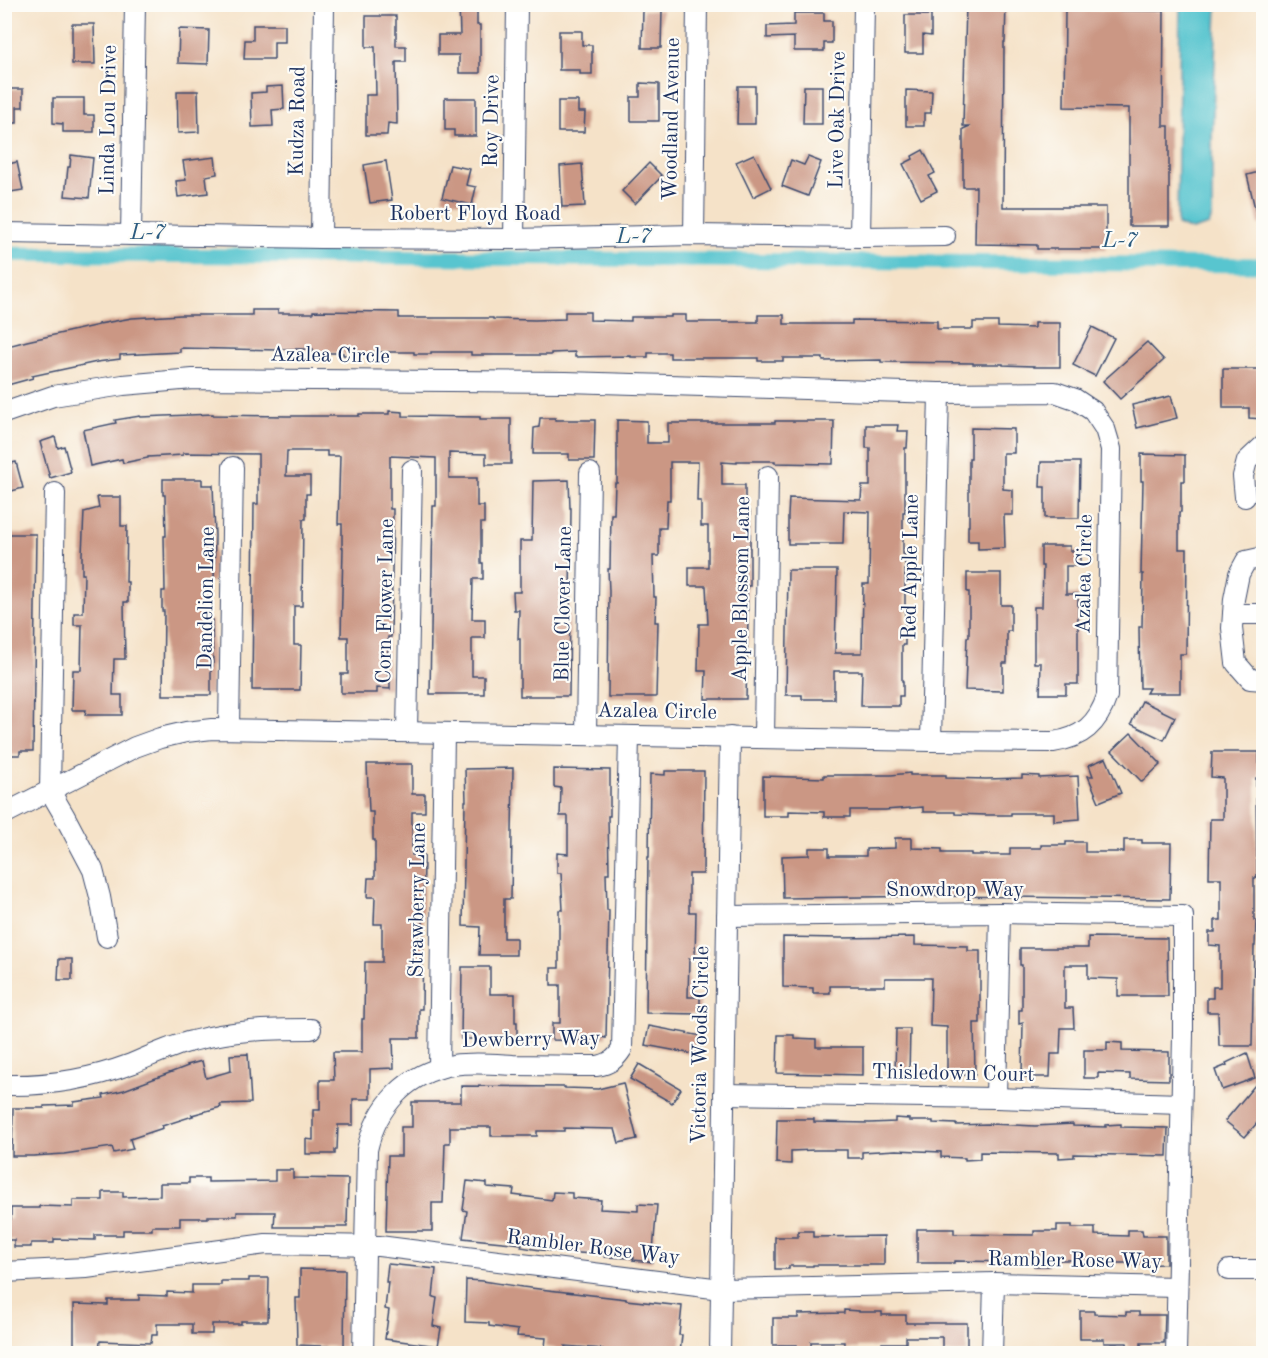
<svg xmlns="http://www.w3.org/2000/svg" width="1268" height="1358" font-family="'Old Standard TT',serif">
<rect width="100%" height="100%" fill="#fdfcf7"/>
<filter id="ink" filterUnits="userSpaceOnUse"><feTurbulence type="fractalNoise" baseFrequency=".0167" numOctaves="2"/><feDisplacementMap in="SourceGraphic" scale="12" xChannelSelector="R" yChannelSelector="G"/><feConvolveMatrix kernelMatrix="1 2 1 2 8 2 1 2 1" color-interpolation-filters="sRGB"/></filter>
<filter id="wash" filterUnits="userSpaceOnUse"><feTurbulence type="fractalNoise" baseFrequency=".008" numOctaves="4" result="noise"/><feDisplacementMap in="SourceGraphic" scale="24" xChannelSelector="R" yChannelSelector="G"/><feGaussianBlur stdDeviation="1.35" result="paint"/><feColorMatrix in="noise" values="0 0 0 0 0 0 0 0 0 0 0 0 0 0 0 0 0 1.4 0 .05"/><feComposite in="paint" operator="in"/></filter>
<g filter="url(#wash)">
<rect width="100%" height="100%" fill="#f5e2c8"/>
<path fill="#58c5cf" stroke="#3a7a96" stroke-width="1.5" d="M1180 5H1217L1212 141V216L1209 225 1192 230 1177 225Z"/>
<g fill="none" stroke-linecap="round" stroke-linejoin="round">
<path stroke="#58c5cf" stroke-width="15" d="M4 254 1264 265"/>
</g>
<g id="blocks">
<g fill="#cb9784">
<path d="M459 4H477V25H480V73H459V55H438V35H460Z"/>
<path d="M966 4H1006L1005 42H1004L1003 207H1106V249H1037V245L975 244 976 187H963V129L970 126H963Z"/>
<path d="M643 10H662L661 48H642Z"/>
<path d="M1065 10 1164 11 1163 126H1169V226H1129V108L1064 107Z"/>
<path d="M794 13H824V21H832V43H824V51H794V37L767 38V26L794 25Z"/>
<path d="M905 15H931V36L923 35V53H905Z"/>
<path d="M366 16H396V46H406V62H396L397 124 388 123 387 135H366V95H376L375 47H366Z"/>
<path d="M72 24H94L95 64H72Z"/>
<path d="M253 25H285V42H274V59H244L245 40H253Z"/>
<path d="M179 29 209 30 208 64 178 63Z"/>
<path d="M559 31H582V45H592V74H580V70H559Z"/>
<path d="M640 83 659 84V121H631V97H640Z"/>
<path d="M283 86 284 109 272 110 273 126 252 127 251 93 266 92V87Z"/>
<path d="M738 86H755V124H737Z"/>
<path d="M804 86H822V124H803Z"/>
<path d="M4 89H23V107H17V123H4Z"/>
<path d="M906 90 932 91 931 113H924V126H906Z"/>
<path d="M177 91H198L199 132 178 133Z"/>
<path d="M53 98H84V115H94V132H63V124L53 123Z"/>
<path d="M445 98H476V136H454V130H445Z"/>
<path d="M558 101H578V112H585L584 132H558Z"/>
<path d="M923 150 935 173 929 176 937 191 921 199 903 164 913 159 912 156Z"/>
<path d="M754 154 771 188 753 197 736 162Z"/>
<path d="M71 155 93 158 89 198 65 196 68 167H70Z"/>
<path d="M215 157 217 174 206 176 208 193 178 197 176 181 186 180 183 161Z"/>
<path d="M808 157 821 162 808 196 782 186 791 160 804 165Z"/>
<path d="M386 161 392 200 370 203 364 165Z"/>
<path d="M17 162 23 190 4 193V165Z"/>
<path d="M649 163 662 176 635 204 622 191Z"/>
<path d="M582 164 585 206 562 207 560 166Z"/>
<path d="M450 165 470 169 466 185 476 187 472 205 442 198Z"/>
<path d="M1263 171V224L1259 225 1247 175Z"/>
<path d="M252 310H278V313H313V311L399 312V318H493V319L535 320 565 319V312H590V320L631 321V317H671V315H686V322H758V315H784V324H852V320L937 321V329H973V322H998V327L1034 328V323H1060V367H1034V366L1003 365V364H973V363L881 362V360L823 361V358H783V361H758V358H670V353H648V357H631V356L575 357V352L551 353V355H471V352H431V354H414V352H369V355H343V353H313V349H278V350L180 348V352L120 355V359L97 362 32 376 33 378 4 386V347L27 341 99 325V324L132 318 181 315H252Z"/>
<path d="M1092 327 1114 338 1095 376 1073 365Z"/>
<path d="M1147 342 1164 360 1120 399 1103 381Z"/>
<path d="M1223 369H1263V419L1249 418V408H1223Z"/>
<path d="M1171 396 1177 418 1137 428 1132 405Z"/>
<path d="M389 411 403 412V416L480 417V419H511V464H486V454L449 453V478H477V506H484V523H481V563H483V579H473L472 619H485V638H472V676H484V694H430L433 506H436V458L390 456V509H393L391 637H388V674H390V689L377 688V693H341V674H348V637H341L343 548H342V524H338L340 456H327V451H287L286 476H310V494H306V519H303L302 606H294V645H301L300 690H252L254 504H258V454L183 453V455L148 457V458L123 463 122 459 90 466 83 430 116 423 115 420 140 416 141 417 213 414V415L287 416H359V414H389Z"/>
<path d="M540 418H555V420H595L594 460H569V454H533L534 428 539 427Z"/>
<path d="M617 420 647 421V443H668V423H775V421H834L833 464 775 463V461H737V463L722 462V485H745V511H750V586H747L748 618 746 699H705L706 671H698L699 624H708L706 586H689V567H708V526H701V501H697L698 462H670V500H667L666 528H659V556H653L654 597H656L655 622H658L656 697H608L609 591 608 569H610L611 514H614L615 483H617Z"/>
<path d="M866 425H898L897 431H908L907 448H905V512H903V554L905 555V645H902V681H903V696H899V706H861L862 671H834V699H802V695H786L788 570H837L835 653H862L863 584H869L870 512 844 511 843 544H788V516L789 498 861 500 862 486H870V448H866Z"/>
<path d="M971 428 1014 429V453H1003V489L1013 490V515H1004L1005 548 978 549V541H968V526H969V458H971Z"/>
<path d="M55 437 58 448 64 446 71 472 50 478 40 442Z"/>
<path d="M1141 454 1185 455V481H1181V512H1179V549H1187L1186 654H1180V693H1146L1149 688H1140L1139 627H1142L1143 574H1141L1143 481H1141Z"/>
<path d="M16 462 23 488 4 493V465Z"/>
<path d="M1041 462H1080L1079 518H1045V487H1040Z"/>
<path d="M163 479H202V485H213L215 536 214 582H206V620H212L213 666H211V695H163L164 611H162V591H165L164 536H166L165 495H163Z"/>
<path d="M569 480 570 508H571L569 696H520V639H518L519 610H514L513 592H520V541H532L533 481Z"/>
<path d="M97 497H121V526H127L126 582H128V602H124L125 659H114L113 695H122V715H85L86 710H72L73 670H81L82 625H74V613H83L84 574H82V554L84 512 99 508Z"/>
<path d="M4 534H36L33 751H20V755H4Z"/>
<path d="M1041 546H1070V551H1080V566H1066V594H1078V684H1066V694H1040L1041 663H1034V607H1042L1043 566H1041Z"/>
<path d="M967 573H1001V605H1011V631H1007V663H1003V691L965 690 967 637H969V592H967Z"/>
<path d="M1142 701 1175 717 1164 740 1131 724Z"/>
<path d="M1131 733 1161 764 1142 782 1112 751Z"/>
<path d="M1212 752H1259V778H1256L1257 878H1254V920H1256L1255 946H1254L1252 1046H1219L1218 1012H1207V998H1213V987H1220V946L1209 945V932H1215V920H1221V878H1209L1210 819H1223V778L1211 777Z"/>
<path d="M1106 758 1121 793 1099 802 1088 776H1093L1089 765Z"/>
<path d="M367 764H412V794H425V812H412V855H424L422 1009H419V1038H393L394 1068 370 1069V1099H353V1125H338L337 1150H335V1154H306V1139L313 1140V1110H320V1080H334L333 1052H362V1019H364L365 962H382V924H374L375 897H367L368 878H375V840H373V812H369Z"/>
<path d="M513 768 511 899H504V938H516V955H479L480 927 463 926 465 801H466L465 769Z"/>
<path d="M554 769 610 770V816H608L609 873H606L607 910H609L606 1038 590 1035 601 1041 552 1040V1023H560V985H551V968H559V910H563L561 873H557V853L568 854V816H560L561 788 554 787Z"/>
<path d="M665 771H704L703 874H689V912H696L695 959H689L688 997H700V1014L646 1013 648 857H649L650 774 665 775Z"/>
<path d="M910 773V775H946V778L986 779 1022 778V775L1039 776V778L1078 776 1080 819 1054 821V813H1011V815H986L955 814V812H923V807L885 810H850V817H824V812L789 811V816H763V776L824 778V775H891Z"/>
<path d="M895 838H912V848L942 849V853H971V855H1010V848H1041V845H1066V842H1085V852H1124V840H1142V843H1171L1170 899 942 896 783 898 782 856 809 855V848H829V856H866V849L895 848Z"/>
<path d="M783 937 840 938 915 937V945L968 946V951H980V1023H974L975 1075H947V1027L930 1026 931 978H885V986H830V993H813V988L783 987Z"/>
<path d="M1088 937 1167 938 1168 996H1118V979L1088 978V965H1065V1008H1073L1074 1028H1061L1060 1054H1051L1050 1077H1022L1023 1023 1019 1024V1010H1022V965H1020V948H1088Z"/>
<path d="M59 959H72V980H58Z"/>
<path d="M462 967H490V994H515V1022H517V1039H461Z"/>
<path d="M649 1026 702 1036 699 1055 645 1045Z"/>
<path d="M896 1029H910L909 1075H895Z"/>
<path d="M778 1035H794V1038L816 1039V1047H863V1075L777 1073Z"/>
<path d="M1107 1042 1122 1043V1051L1169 1052V1080L1130 1079V1074L1098 1073V1078H1084V1050H1107Z"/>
<path d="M1247 1053 1255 1078 1222 1090 1215 1070 1227 1065 1226 1063Z"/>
<path d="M248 1054 251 1103 220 1104 221 1107 192 1115 193 1116 162 1126 163 1128 130 1139 133 1149 114 1153 112 1147 64 1154 33 1156H12L13 1108H44V1106L74 1105V1102L104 1098 103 1095 124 1090 188 1066 187 1065 202 1061 206 1078 231 1071 230 1055Z"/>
<path d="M639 1064 681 1089 672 1103 630 1079Z"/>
<path d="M623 1083 637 1139 619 1143 615 1129 564 1128V1131H537V1136H491V1127H450V1143H445L443 1203H432V1231H386L388 1156H401V1127H412V1102H461V1086L565 1087V1088L598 1089Z"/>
<path d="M1255 1085 1263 1092V1116L1245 1137 1225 1121Z"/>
<path d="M895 1118 909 1119V1121H933V1123L956 1124V1125L989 1124 1035 1126 1073 1124V1126L1106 1127V1125L1121 1124V1127L1168 1128 1167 1156 1074 1154V1157L1059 1158V1153L980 1152V1159L965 1160V1158L941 1157V1152L896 1150 862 1152V1158H847V1150H815L791 1151V1164L776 1163 777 1119H814V1122L870 1123 895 1122Z"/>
<path d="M275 1170H293V1178L348 1179 347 1227H274L275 1212H237V1216H208V1218H180V1226H152V1230H123V1235H95V1240L54 1239V1243H31V1247H14V1240H4V1219H11V1208H39V1206L73 1207V1200H103V1192H123V1197L160 1196V1183H189V1178H208V1182L275 1181Z"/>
<path d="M467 1181 487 1183V1187L514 1189 513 1195 552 1200 553 1192 572 1193V1198L601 1200 600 1209 638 1211V1204L657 1205 652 1262 633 1260 634 1258 605 1257V1255L540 1250 521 1247 522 1244 463 1238 467 1211 463 1210Z"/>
<path d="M1057 1225H1072V1228H1095V1235L1128 1236V1230H1142L1143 1236H1166V1264L1128 1265V1263H1081V1260H1049V1266H1034V1262L954 1261V1263H917V1229H954V1234L1034 1235V1231H1057Z"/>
<path d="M798 1231H813V1237L884 1236V1265H813V1266H789V1269H775V1237H798Z"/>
<path d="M388 1264 436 1269 433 1297 437 1298 433 1326 441 1328 438 1346 385 1339 389 1310 385 1309 388 1282H386Z"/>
<path d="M300 1269 345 1270 344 1347 297 1345 296 1298H300Z"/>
<path d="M249 1278H269L268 1321H241V1324H212V1334H192V1324H157V1335H152L151 1343 100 1341 99 1350H74V1304L108 1305V1300H139V1295L167 1296V1292L192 1293V1285H221V1281H249Z"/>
<path d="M466 1280 483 1281 522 1287 626 1299V1300L682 1306 679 1335H682L680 1353H614L603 1352V1349L565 1346V1350L545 1347 546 1338 517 1336 518 1330 489 1326V1323L465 1322Z"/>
<path d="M844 1310 859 1311V1312H882V1315H906V1323H967V1353H942V1337H906V1343H882V1347H858V1349H844V1342H811V1348H797V1345H773V1318H798V1314L844 1313Z"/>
<path d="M1080 1311H1094V1314L1126 1315V1312H1139V1315H1165L1164 1343H1141V1347L1128 1348 1127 1343H1104V1339H1080Z"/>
</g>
</g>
</g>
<g filter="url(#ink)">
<use href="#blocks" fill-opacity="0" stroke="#3c4a6e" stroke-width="1.5"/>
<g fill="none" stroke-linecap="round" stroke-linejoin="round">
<defs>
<g id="minor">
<path d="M4 233 321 238 514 239 694 235 860 237 945 236"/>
<path d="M131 235 135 4"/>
<path d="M694 235 697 4"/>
<path d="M860 237 864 4"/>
<path d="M321 238 324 4"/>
<path d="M514 239 517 4"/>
<path d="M4 413 53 396 123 385 193 379 566 382 939 393 1055 392 1075 399 1093 411 1105 429 1111 449 1107 696C1098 724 1082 738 1053 742L931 741 212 729 186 732 160 738 135 747 4 814"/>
<path d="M55 493 50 791 64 815 93 870 100 897 107 937"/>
<path d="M1245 497 1243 476 1247 461 1264 445"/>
<path d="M1264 557 1246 561 1239 574 1234 599 1232 628 1236 663 1250 679 1264 680"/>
<path d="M1233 614H1264"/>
<path d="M229 729 233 467"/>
<path d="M407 732 412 470"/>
<path d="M586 735 590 473"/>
<path d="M764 738 768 476"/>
<path d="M931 741 939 393"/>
<path d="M727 916 1000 913 1183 916V1035L1176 1354"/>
<path d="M439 1068 444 733"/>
<path d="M4 1085C48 1086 91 1079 131 1064 151 1056 171 1046 192 1041 233 1030 268 1029 311 1029"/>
<path d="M724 1094 996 1098 1181 1104"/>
<path d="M996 1098 1000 913"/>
<path d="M1229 1270H1264"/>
<path d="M4 1272 86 1268 266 1244 379 1246 721 1289 994 1283 1177 1287"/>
<path d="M363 1354 367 1150C377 1105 407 1073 453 1065 473 1062 494 1064 513 1065 541 1065 569 1066 597 1066 609 1064 615 1060 622 1049L629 736"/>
<path d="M720 1354 730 737"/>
<path d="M992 1354 994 1283"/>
</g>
</defs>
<use href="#minor" stroke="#3c4a6e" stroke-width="22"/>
<use href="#minor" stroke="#fff" stroke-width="20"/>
</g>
</g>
<g text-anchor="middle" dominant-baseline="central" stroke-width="4.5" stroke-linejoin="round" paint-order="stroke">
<g font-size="21" fill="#1b2f5e" stroke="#fdfcf7">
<text transform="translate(672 119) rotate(-89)">Woodland Avenue</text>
<text transform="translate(109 120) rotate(-89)">Linda Lou Drive</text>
<text transform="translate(838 120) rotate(-89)">Live Oak Drive</text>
<text transform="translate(298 121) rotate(-89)">Kudza Road</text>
<text transform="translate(492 121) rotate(-89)">Roy Drive</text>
<text x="475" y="214">Robert Floyd Road</text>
<text transform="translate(330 356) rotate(1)">Azalea Circle</text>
<text transform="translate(911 567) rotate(-89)">Red Apple Lane</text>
<text transform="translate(1085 574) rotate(-89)">Azalea Circle</text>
<text transform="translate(742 589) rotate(-89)">Apple Blossom Lane</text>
<text transform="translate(207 598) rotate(-89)">Dandelion Lane</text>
<text transform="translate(386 601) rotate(-89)">Corn Flower Lane</text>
<text transform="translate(564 604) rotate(-89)">Blue Clover Lane</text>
<text transform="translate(657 712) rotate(1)">Azalea Circle</text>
<text x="955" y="890">Snowdrop Way</text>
<text transform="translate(418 900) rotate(-89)">Strawberry Lane</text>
<text transform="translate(531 1040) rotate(-1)">Dewberry Way</text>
<text transform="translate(701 1045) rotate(-89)">Victoria Woods Circle</text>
<text transform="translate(953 1074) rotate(1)">Thisledown Court</text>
<text transform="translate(593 1248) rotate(7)">Rambler Rose Way</text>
<text transform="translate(1075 1261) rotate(1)">Rambler Rose Way</text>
</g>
<g font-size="22" font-style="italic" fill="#2d5c80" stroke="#fdfcf7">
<text x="148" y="233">L-7</text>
<text x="634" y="237">L-7</text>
<text x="1120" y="241">L-7</text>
</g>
</g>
<rect width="1268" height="1358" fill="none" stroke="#fdfcf7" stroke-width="24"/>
</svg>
